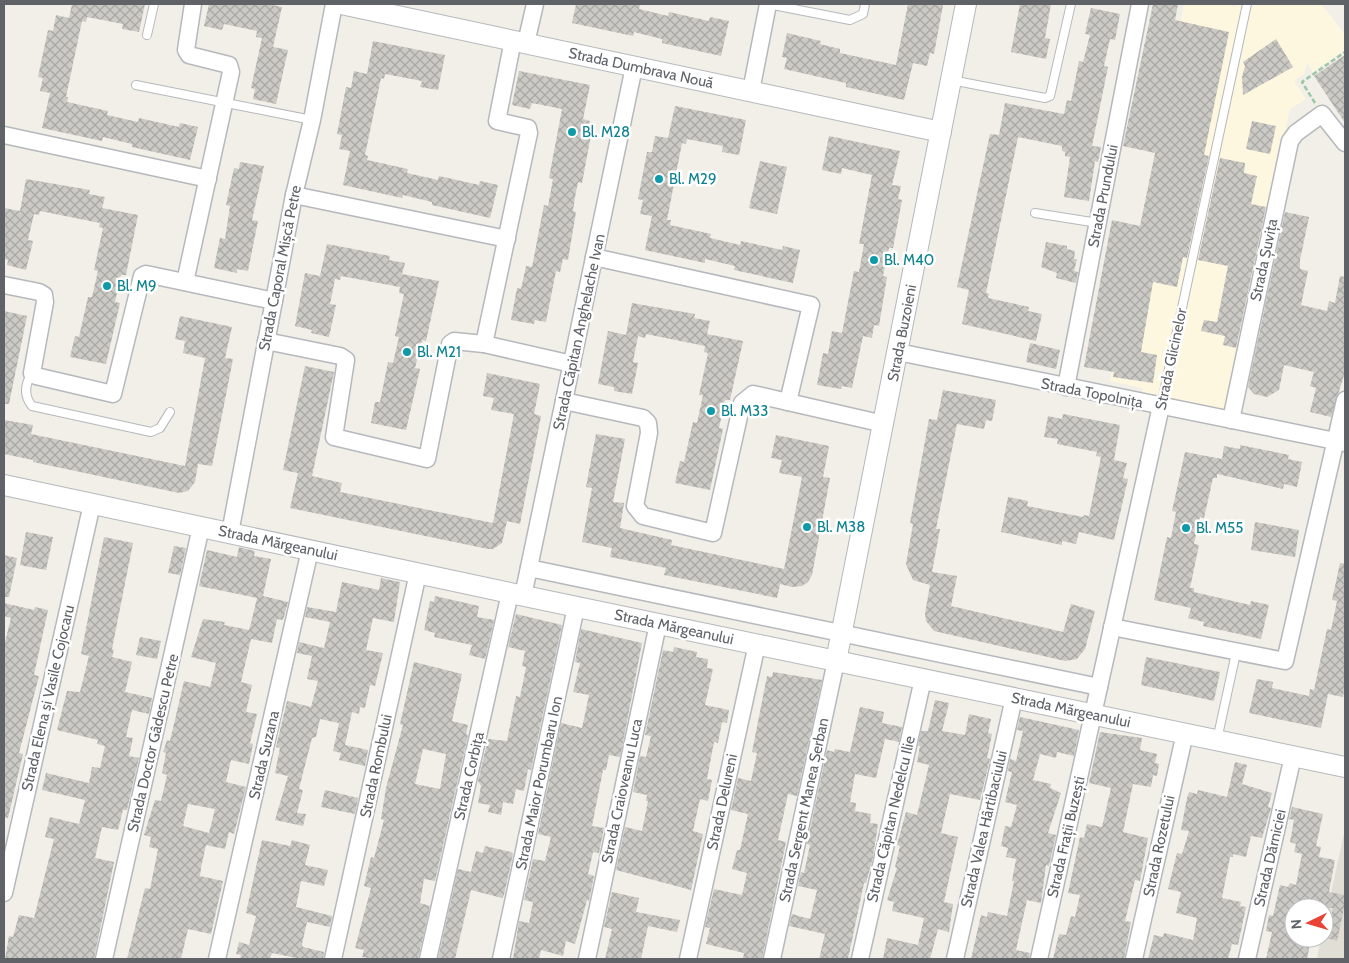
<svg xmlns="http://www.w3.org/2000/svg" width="1349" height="963" font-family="Cabin,sans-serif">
<defs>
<pattern id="building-cross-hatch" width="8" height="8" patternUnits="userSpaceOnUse" patternTransform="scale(1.25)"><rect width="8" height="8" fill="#cccac5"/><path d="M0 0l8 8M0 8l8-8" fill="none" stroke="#a9a8a4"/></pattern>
</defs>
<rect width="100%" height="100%" fill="#f1efe8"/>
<path fill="#fef7e0" d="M1184 4H1227L1235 7 1236 4H1321L1345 34V50L1313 72 1307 62 1304 74 1294 81 1306 99 1290 109 1227 410 1142 393 1143 388 1110 381Z"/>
<path fill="#e1ded6" d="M1345 829V959H1317L1321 938H1324V925Z"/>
<g fill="url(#building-cross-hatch)" fill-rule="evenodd">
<path d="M72 4H145L139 32 122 29 123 24 87 17 86 22 82 21 66 97H68L67 102 108 111 107 115 138 122 139 118 179 127 180 123 198 127 190 160 132 147V144L103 137 102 141 42 128 50 93 40 91 43 78 38 77 48 30 53 31 56 15 69 18Z"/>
<path d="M209 4H268L282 7 273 47 288 50 276 104 253 99 255 89 251 88 262 38 256 37 257 31 224 24 222 30 204 26Z"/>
<path d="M576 4H632L640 5 639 9 668 16 669 12 709 21 710 17 729 21 721 56 662 43V39L634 32 633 36 572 23Z"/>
<path d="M908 4 943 5 934 54 930 53 927 66 913 63 904 100 846 87V83L784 69 787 58 782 57 787 33 821 41 820 44 840 49V53L896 65Z"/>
<path d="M1020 4H1051L1045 38 1050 39 1046 59 1011 52Z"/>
<path d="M1153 4H1178L1175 20 1229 32 1204 155 1209 156 1187 258 1183 257 1177 287 1153 282 1141 352 1157 355 1153 383 1113 377 1114 372 1084 367 1112 220 1140 226 1155 153 1123 146Z"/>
<path d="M1091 8 1120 14 1115 40 1110 39 1104 66 1108 67 1092 146 1101 147 1098 162 1095 161 1089 201 1064 197 1070 157 1065 156V152L1062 151V146L1018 137 986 293 989 294 988 298 1029 307 1028 311 1042 314 1036 341 962 324 969 290 957 287 990 134 999 135 1005 103 1064 114 1067 100 1071 101 1079 61 1083 62 1090 35 1085 34Z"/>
<path d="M1276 39 1293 67 1243 95 1242 77 1245 66 1243 62Z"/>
<path d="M373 41 445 55 438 90 420 87 422 81 385 74 384 79 381 78 365 155 368 156 367 160 408 169 407 173 438 180 439 176 479 185 480 181 498 185 490 218 432 205V202L403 195 402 198 343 185 350 151 339 149 342 135 337 134 346 87 351 88 354 71 367 74Z"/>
<path d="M1345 55V123L1314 76Z"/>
<path d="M519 71 590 85 583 119 590 121 587 134 591 135 582 183 578 182 575 197 573 211 576 212 568 260 563 259 560 272 556 271 546 322 535 320 534 324 511 320 517 288 521 289 526 266 532 267 544 205 548 206 553 179 549 178 562 109 532 103 530 109 512 105Z"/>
<path d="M675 106 746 120 739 155 722 152 723 146 687 139 686 144 682 143 667 220H671L670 225 711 234 710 238 740 245 741 241 782 250 783 246 800 250 793 283 734 270 735 266 705 259V263L645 250 652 216 640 214 643 200 638 199 647 152H652L655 136 668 138Z"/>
<path d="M1252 121 1276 126 1270 154 1246 149Z"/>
<path d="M829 136 900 151 892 185 901 186 898 199 902 200 893 248H889L883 276 887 277 879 326 874 325 872 338 863 336 852 388 842 386 841 389 817 385 823 353 828 354 832 331 842 333 854 271 859 272 864 244H859L872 175 842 168 841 174 822 170Z"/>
<path d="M1220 158 1245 163 1244 173 1257 176 1251 204 1266 207 1236 348 1223 345 1225 336 1201 331 1204 320 1217 322 1228 266 1198 260Z"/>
<path d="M760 161 787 167 777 214 749 208Z"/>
<path d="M240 162 264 166 252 220 258 221 248 271 237 269V273L214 268 220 238 225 239 230 206 226 205 234 168 239 169Z"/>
<path d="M26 179 90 190 89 194 105 197 102 208 138 215 126 275H121L115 302 120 303 106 364 70 357 75 336 79 337 88 297H92L98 271 94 270 103 228 99 227 100 223 40 211 39 215 34 214 28 240 33 241 26 270 7 265 8 260 4 259V208L20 211Z"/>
<path d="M1285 212 1309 217 1300 260V269L1308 271 1301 305 1327 311 1329 301 1335 303 1340 276 1345 277V372L1331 417 1310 412 1316 388 1310 386 1314 372 1284 365 1279 390 1267 397 1254 394 1248 387Z"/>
<path d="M1046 242 1067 246V249L1075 251 1074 259H1077L1074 271 1078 272 1076 283 1056 278 1057 273 1041 267Z"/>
<path d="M327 244 390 256 389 260 405 263 402 274 439 281 426 341 422 340 415 368 420 369 406 430 371 423 375 402H380L388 362 393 363 399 337 395 336 404 294 399 293 400 287 341 276 340 280 335 279 330 304 336 305 329 337 311 333 312 330 295 326 305 273 320 276Z"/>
<path d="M632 303 695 314 694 318 710 321 707 334 743 341 730 400H725L719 428 723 429 710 490 675 483 680 461 684 462 693 422 697 423 703 395H699L708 353 704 352 705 346 646 334 645 338 638 336 633 362 638 363 632 394 614 391V387L598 384 608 331 626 335Z"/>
<path d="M4 311 27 316 9 404H4Z"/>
<path d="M180 316 232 327 225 358 233 359 212 466 198 464 195 482 188 491 179 493 33 462V460L4 454V420L33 425 31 434 185 466 205 358 183 353 185 341 175 339Z"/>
<path d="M1030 343 1060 350 1056 369 1026 362Z"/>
<path d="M305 366 334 372 312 476 342 483 340 492 493 523 514 414 491 410 494 398 483 396 487 373 540 384 534 414 541 416 520 524 507 521 502 543 493 549H488L290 508 298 473 283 470Z"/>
<path d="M943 390 996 400 992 421 986 420 984 429 957 424 936 529H940L932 572 957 576 951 606 1063 632 1071 604 1095 611 1085 649 1077 659 1065 661 934 631 926 621 925 613 930 585 913 580 906 564 913 524 910 523 929 419 937 420Z"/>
<path d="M1063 414 1120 425 1114 460 1127 463 1123 478 1128 479 1114 540 1079 532 1076 544 1062 541V545L1001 532 1008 497 1028 501 1027 506 1083 517 1084 515 1089 516 1101 457 1096 456 1097 452 1057 444 1058 439 1044 437 1048 416 1062 419Z"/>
<path d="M596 434 625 439 613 502 624 503 620 528 672 540 671 545 784 569 802 477 779 473 782 460 771 458 776 435 829 446 823 477 830 478 812 575 808 582 802 586 792 587 780 584 777 598 664 575 666 568 610 557 612 548 582 542 592 488 586 487Z"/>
<path d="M1240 445 1289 455 1288 459 1302 462 1297 487 1284 484 1283 489 1217 474V478H1213L1204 518 1200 517 1194 544 1199 545 1190 588H1194V592L1250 605 1251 601 1269 605 1261 639 1203 626 1204 622 1188 618 1191 608 1154 600 1167 537 1171 538 1176 512 1172 511 1185 452 1222 459 1224 446 1240 449Z"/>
<path d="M1255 522 1299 530 1295 557 1251 550Z"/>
<path d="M26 532 53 537 46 570 20 565Z"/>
<path d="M104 537 133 543 112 649 114 650 112 657 132 662 125 692 152 698 149 714 132 710 126 737 133 738 129 756 139 758 127 810H123L118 830 102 827 95 858 114 862 94 959H5L9 936 13 937 19 915 34 918 54 839 45 837 50 817 79 824 85 800 42 790 46 773 89 783 92 767 100 768 105 746 97 744 98 740 57 730 67 691 80 692 89 656 81 654Z"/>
<path d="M174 546 186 548 180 575 168 573Z"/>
<path d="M239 547 255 551 254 556 271 559 263 596 288 602 283 620 277 619 272 643 251 639 241 682 252 685 246 712 257 714 250 743 253 744 249 764 231 760 226 782 246 787 234 834 229 832 225 849 206 845 201 868 200 876 223 881 211 934 188 929 181 959H127L145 888 150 889 158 849 149 847 151 837 144 835 155 800 161 801 167 775 162 773 166 753 163 752 167 740 170 741 184 681 210 687 216 663 191 657 203 619 225 622 224 625 249 630 251 623 257 598 199 586 207 550 237 557ZM188 804 215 809 209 833 183 826Z"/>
<path d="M4 555 17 558 9 597H4Z"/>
<path d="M1340 563 1345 564V686L1343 697 1328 694 1321 728 1249 713 1257 679 1273 682 1272 688 1309 696 1310 689 1314 690 1327 629 1331 630 1337 601 1332 600Z"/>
<path d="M381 578 400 582 394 622 373 618 366 650 383 653 375 686 370 685 365 708 360 707 359 714 352 712 345 745 368 750 365 766 339 760 341 753 333 751 339 723 320 719 316 737 312 738 299 789 303 790 297 813 306 814 303 826 275 820 288 776 275 773 280 748 276 747 287 701 311 707 318 681 307 679 312 656 297 653 299 642 324 648 330 622 305 617 307 607 336 612 342 582 379 590Z"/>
<path d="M435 596 479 606 477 617 494 620 485 659 469 655 472 645 434 637 435 633 424 630 430 601 434 602Z"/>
<path d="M4 603 34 610 35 607 48 610 34 675 39 676 19 753 23 754 8 818 4 817V646L11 618 4 616Z"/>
<path d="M516 614 562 625 531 770 528 769 524 791 516 789 513 804 503 802 501 815 488 812 490 805 478 803 481 786 478 781 488 739 507 741 516 696 520 697 526 667 522 666 525 651 508 647Z"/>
<path d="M581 629 642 643 625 732 620 757 609 755 606 770H603L592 826 604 828 599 853 593 852 588 874 594 876 589 901 587 900 575 944 566 941 563 956 541 950 539 959H513L519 921 529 923 533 902 524 900 533 859 545 861 551 837 538 834 561 723 582 728 589 695 573 692 580 663 575 662Z"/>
<path d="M140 637 161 641 157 659 136 655Z"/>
<path d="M674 647 697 652 696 657 708 659 707 668 713 669 705 705 729 710 727 723 722 722 718 743 714 742 707 779 712 780 708 801 700 799 693 831 703 834 691 890 616 870 625 827 642 831 648 801H646L647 795 633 792 640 756 646 757 651 736 645 735 663 650 673 652Z"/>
<path d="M1146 657 1220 672 1214 701 1141 685Z"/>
<path d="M414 662 462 674 452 721 468 725 466 734 468 735 435 881 424 879 420 903 430 906 418 959H374L362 957 364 950 355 948 371 888 364 886 371 857 374 858 384 820 381 819 386 788 403 725 400 724ZM423 749 446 754 440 789 415 784Z"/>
<path d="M773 672 822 680 797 796 788 794 778 840 786 842 762 959H743L744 953 706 944 710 928 705 927 714 889 742 895 747 873 732 869 737 850H740L748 814 731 810 738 778 751 781 757 753 752 752 767 676 772 677Z"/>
<path d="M935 700 949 703 942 731 965 735 969 714 991 719 988 733 992 734 987 758 990 759 980 800 950 794 941 833 958 837 944 902 953 904 949 932 938 929 930 959H883L887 938 918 945 924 918 892 911 894 902 887 900 897 868 895 867 900 846 897 845 906 812 917 815 929 765 917 762 920 746H918L921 731H928Z"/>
<path d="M860 707 884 712 882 723 902 727 899 742 885 739 876 778 855 774 850 802 856 803 855 811 871 814 870 823 878 824 873 857 866 883H864L848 959H819L825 934 789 926 792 914 810 919 817 890 798 886 801 872 804 873 810 845 807 844 827 750 834 752 835 749 850 752Z"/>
<path d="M1020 717 1079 730 1074 756 1057 752 1056 758 1040 754 1033 780 1051 784 1050 788 1061 793 1048 833 1056 835 1049 866 1046 865 1041 903 1027 900 1016 950 1030 953 1029 959H971L981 915 987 917 988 912 1007 916 1014 881H1012L1016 859 1006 857 1008 848 1001 846 1005 826 1011 827 1017 805 1005 802 1012 772 1008 771 1010 759 1016 761 1023 731 1017 730Z"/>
<path d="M1100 732 1142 738 1140 750 1157 754 1155 763 1159 764 1157 776 1153 775 1151 787 1133 784 1123 832 1148 838 1140 881 1135 880 1125 921 1131 922 1124 959H1053L1059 934 1066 935 1071 916 1075 917 1080 895 1068 893 1080 837 1084 838 1087 824 1102 827 1111 788 1089 783Z"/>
<path d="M1235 762 1247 765 1242 784 1272 793 1268 807 1271 808 1262 838 1251 836 1246 857 1233 854V857H1230L1222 898 1241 902 1240 906 1246 907 1238 945 1232 944 1228 959H1148L1154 935 1163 937 1164 933 1193 940 1197 918 1176 913 1181 892 1168 889 1177 853 1182 854 1189 831 1181 830 1187 798 1189 792 1197 794 1198 790 1227 797Z"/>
<path d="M325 790 358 798 355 814 321 807Z"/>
<path d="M1292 807 1323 814 1316 846 1321 847 1319 857 1335 860 1329 892 1345 895V904L1337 941 1327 938 1333 908H1294V938L1311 939 1307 959H1266L1272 932 1266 931 1269 915 1273 916 1280 885 1288 887 1290 883 1296 885 1302 854 1294 852 1296 844 1290 842 1294 820 1289 819Z"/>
<path d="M262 840 290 846 292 840 310 845 305 865 328 870 324 886 301 881 296 907 332 916 330 927 307 922 302 944 303 947 324 952 323 959H301L272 953 270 959H240L241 955 236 954 239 942 249 945 256 916 246 913Z"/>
<path d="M485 846 511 852 513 854 504 895 502 898 471 890 455 959H438L458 869 471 872 476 851 483 853Z"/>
<path d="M612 892 639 898 636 912 680 920 677 932 648 926 641 959H605L612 929 604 927Z"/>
</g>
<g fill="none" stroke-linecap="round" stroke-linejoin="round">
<defs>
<g id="service">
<path d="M768 4 850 20 863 14 865 4"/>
<path d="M147 35 154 4"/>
<path d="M951 80 1045 98 1050 96 1071 4"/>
<path d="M136 85 312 120"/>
<path d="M1035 213 1098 223"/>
<path d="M32 373C25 384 23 395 32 406L151 432 160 428 170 412"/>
<path d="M1161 406 1247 4"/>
<path d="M1217 740 1236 653"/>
</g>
<g id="minor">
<path d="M526 43 535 4"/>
<path d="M751 91 768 4"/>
<path d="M4 135 208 179"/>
<path d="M294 195 507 239"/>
<path d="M185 282 231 72 229 65 189 55 186 50 193 4"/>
<path d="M4 285 39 292 44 295 45 302 32 373 36 376 113 394 142 276 146 274 274 301"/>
<path d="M266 341 340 356 346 360 334 437 427 459 450 344 454 341 484 344 572 364"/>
<path d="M484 344 529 133 528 128 497 121 513 40"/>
<path d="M898 352 1345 443"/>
<path d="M1066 387 1140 4"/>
<path d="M564 401 643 418 648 423 649 433 635 506 643 516 713 533 742 403 753 394 788 402 811 305 594 257"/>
<path d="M788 402 884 424"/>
<path d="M1231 420 1290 141 1296 133 1322 114 1345 143"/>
<path d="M230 533 294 195 312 120 334 4"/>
<path d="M529 568 1099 687"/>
<path d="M523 596 634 67"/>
<path d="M1112 627 1285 661 1345 400"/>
<path d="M4 893 92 504"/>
<path d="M104 959 201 527"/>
<path d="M217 959 310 550"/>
<path d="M333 959 418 573"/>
<path d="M428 959 510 593"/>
<path d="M501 959 576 607"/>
<path d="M587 959 658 624"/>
<path d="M688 959 757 644"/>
<path d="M772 959 836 661"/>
<path d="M860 959 923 679"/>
<path d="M955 959 1014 698"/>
<path d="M1039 959 1161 406"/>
<path d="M1134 959 1185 733"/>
<path d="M1247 959 1293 756"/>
</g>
<g id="tertiary">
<path d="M341 4 941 132"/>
<path d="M4 485 510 593 1345 767"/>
<path d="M836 661 966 4"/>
</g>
</defs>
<use href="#service" stroke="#b5b8bc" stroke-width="10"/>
<use href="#minor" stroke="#b5b8bc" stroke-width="19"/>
<use href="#tertiary" stroke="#b5b8bc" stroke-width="22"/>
<path stroke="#9cc7a9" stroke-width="2.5" stroke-dasharray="5 2.5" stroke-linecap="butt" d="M1315 103 1302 82 1345 52"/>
<use href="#service" stroke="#fff" stroke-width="8"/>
<use href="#minor" stroke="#fff" stroke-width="16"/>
<use href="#tertiary" stroke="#fff" stroke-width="20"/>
</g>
<g fill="#0f9aa8" stroke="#fff" stroke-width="2">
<circle cx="572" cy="132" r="5"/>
<circle cx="659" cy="179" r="5"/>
<circle cx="874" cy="260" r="5"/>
<circle cx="107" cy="286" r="5"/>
<circle cx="407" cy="352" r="5"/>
<circle cx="711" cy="411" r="5"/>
<circle cx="807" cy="527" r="5"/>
<circle cx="1186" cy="528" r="5"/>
</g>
<g text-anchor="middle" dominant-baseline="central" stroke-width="5" stroke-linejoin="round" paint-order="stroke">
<g font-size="15" fill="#5f6368" stroke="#fff">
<text transform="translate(641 68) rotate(12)">Strada Dumbrava Nouă</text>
<text transform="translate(1103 196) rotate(-79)">Strada Prundului</text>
<text transform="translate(1264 260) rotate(-78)">Strada Șuvița</text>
<text transform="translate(280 268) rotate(-79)">Strada Caporal Mișcă Petre</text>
<text transform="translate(579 332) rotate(-78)">Strada Căpitan Anghelache Ivan</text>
<text transform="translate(902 333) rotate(-79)">Strada Buzoieni</text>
<text transform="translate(1171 359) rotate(-78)">Strada Glicinelor</text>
<text transform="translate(1092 393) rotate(11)">Strada Topolnița</text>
<text transform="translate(278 543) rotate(12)">Strada Mărgeanului</text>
<text transform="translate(674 627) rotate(12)">Strada Mărgeanului</text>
<text transform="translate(48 698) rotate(-77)">Strada Elena și Vasile Cojocaru</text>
<text transform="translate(1071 710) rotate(12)">Strada Mărgeanului</text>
<text transform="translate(153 743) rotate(-77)">Strada Doctor Gâdescu Petre</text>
<text transform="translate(264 755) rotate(-77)">Strada Suzana</text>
<text transform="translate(376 766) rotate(-78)">Strada Rombului</text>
<text transform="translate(469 776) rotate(-77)">Strada Corbița</text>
<text transform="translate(539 783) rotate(-78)">Strada Maior Porumbaru Ion</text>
<text transform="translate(622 791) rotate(-78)">Strada Craioveanu Luca</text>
<text transform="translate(722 802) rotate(-78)">Strada Delureni</text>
<text transform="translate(804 810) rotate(-78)">Strada Sergent Manea Șerban</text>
<text transform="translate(891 819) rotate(-77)">Strada Căpitan Nedelcu Ilie</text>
<text transform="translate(984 829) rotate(-77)">Strada Valea Hârtibaciului</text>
<text transform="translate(1066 837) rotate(-77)">Strada Frații Buzești</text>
<text transform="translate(1159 846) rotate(-78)">Strada Rozetului</text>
<text transform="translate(1270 858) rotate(-77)">Strada Dărniciei</text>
</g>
<g font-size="15" fill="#0d838f" stroke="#fff" text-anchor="start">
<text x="582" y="132">Bl. M28</text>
<text x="669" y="179">Bl. M29</text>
<text x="884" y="260">Bl. M40</text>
<text x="117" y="286">Bl. M9</text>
<text x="417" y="352">Bl. M21</text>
<text x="721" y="411">Bl. M33</text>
<text x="817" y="527">Bl. M38</text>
<text x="1196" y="528">Bl. M55</text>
</g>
</g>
<rect width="1349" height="963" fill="none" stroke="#5f6368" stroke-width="10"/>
<g transform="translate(1309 923) rotate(265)"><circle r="24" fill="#ffffff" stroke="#bfc1c3"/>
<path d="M0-4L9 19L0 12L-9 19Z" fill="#ea4335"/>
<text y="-8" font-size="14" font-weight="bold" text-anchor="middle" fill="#5f6368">N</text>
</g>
</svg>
